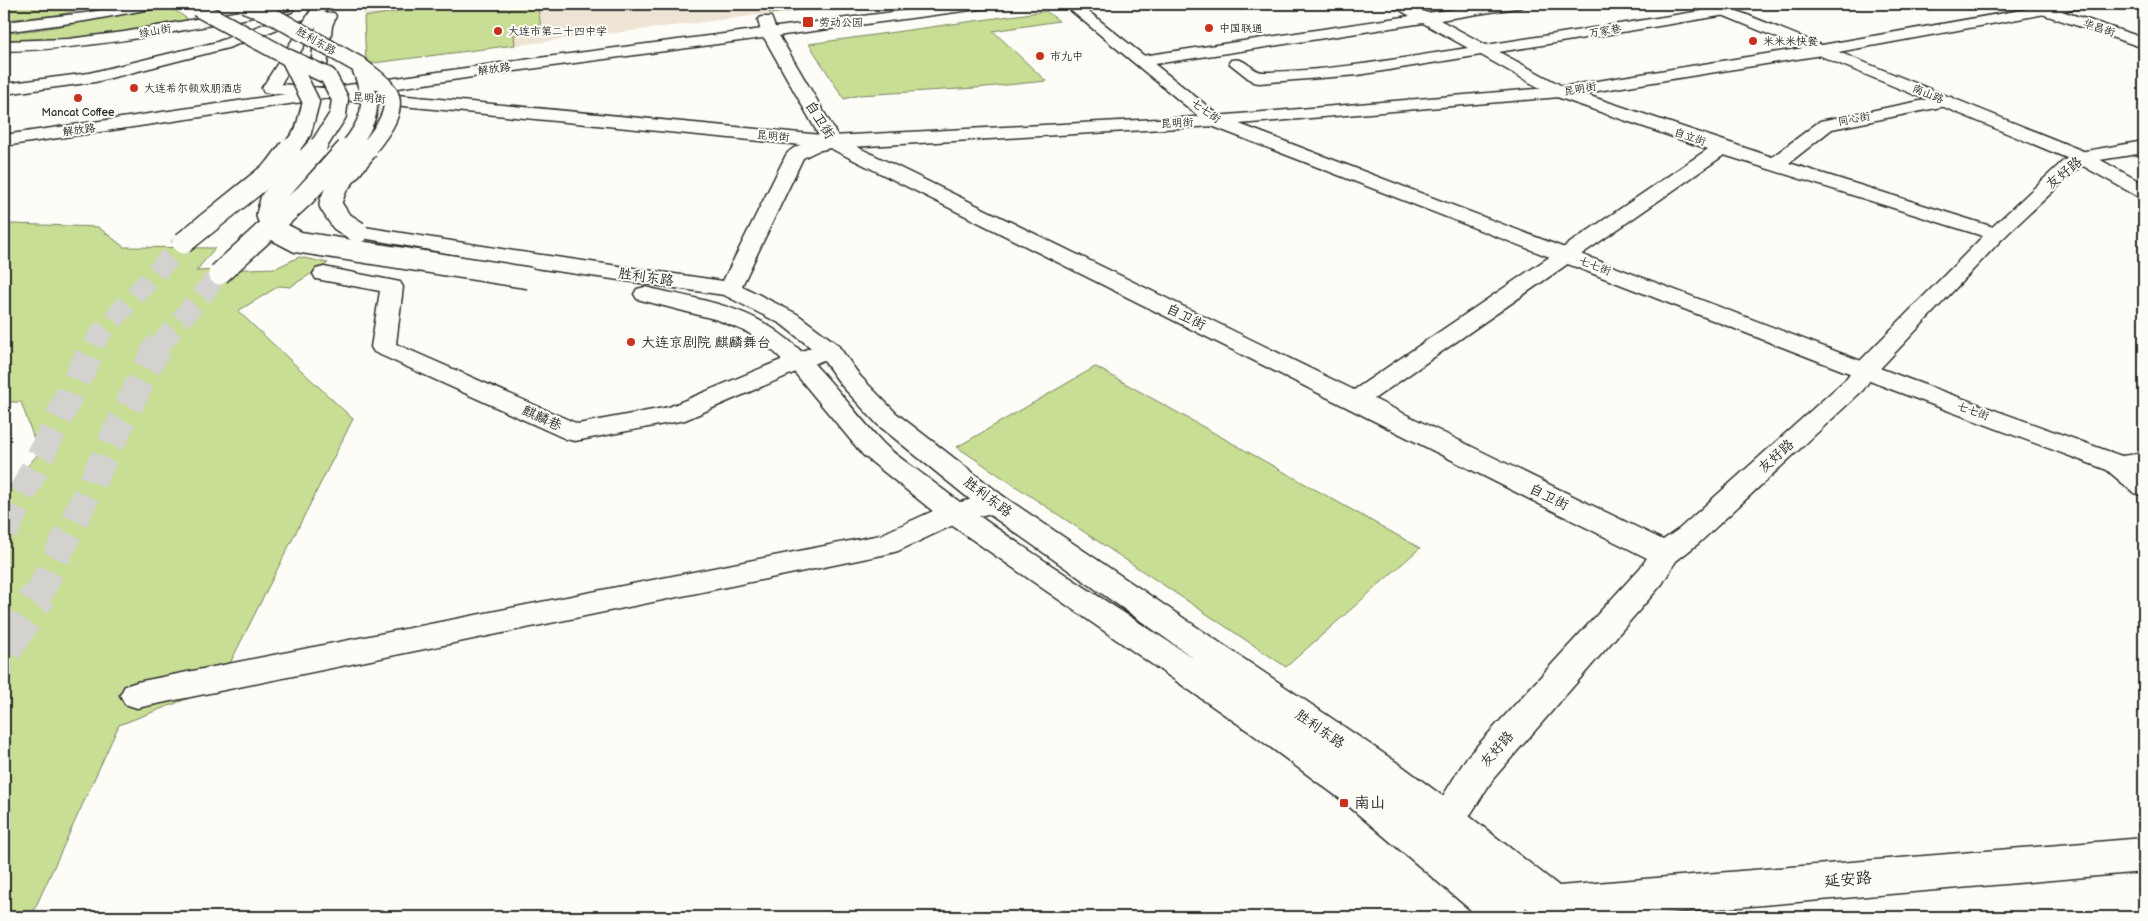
<svg xmlns="http://www.w3.org/2000/svg" width="2148" height="921" font-family="'Balsamiq Sans','LXGW WenKai TC',sans-serif">
<rect width="100%" height="100%" fill="#fdfcf7"/>
<filter id="ink" filterUnits="userSpaceOnUse"><feTurbulence type="fractalNoise" baseFrequency=".02" numOctaves="2"/><feDisplacementMap in="SourceGraphic" scale="10" xChannelSelector="R" yChannelSelector="G"/><feConvolveMatrix kernelMatrix="1 2 1 2 8 2 1 2 1" color-interpolation-filters="sRGB"/></filter>
<g filter="url(#ink)">
<path fill="#eee4d3" d="M366 4H849L366 64 364 17 362 8Z"/>
<g fill="#c7de94" stroke="#798460">
<path d="M4 4H108L58 15 5 20Z"/>
<path d="M441 4H537L542 32 514 35 515 45 366 64 364 17Z"/>
<path d="M764 4H849L770 14Z"/>
<path d="M172 8 189 20 136 32 84 38 4 41V33C61 30 115 12 172 8Z"/>
<path d="M1046 11 1059 21 993 31 1046 81 976 88 859 95 844 99 809 44Z"/>
<path d="M13 224 98 227 124 247 215 248 196 271 276 268 299 257 328 263 290 287 279 286 238 311 353 419 218 687 119 725 31 917H4V493L39 453 21 402H4V225Z"/>
<path d="M1095 367H1096L1420 548 1286 667 957 447Z"/>
</g>
<g fill="none" stroke-linecap="round" stroke-linejoin="round">
<g stroke="#d3d2ce" stroke-width="21" stroke-dasharray="21 11" stroke-linecap="butt">
<path d="M94 345 98 336 183 243"/>
<path d="M160 345 219 274"/>
</g>
<g stroke="#d3d2ce" stroke-width="28" stroke-dasharray="28 14" stroke-linecap="butt">
<path d="M4 532 94 344"/>
<path d="M38 596 156 349 161 344"/>
</g>
<path stroke="#d3d2ce" stroke-width="36" stroke-dasharray="36 18" stroke-linecap="butt" d="M4 649 39 595"/>
<defs>
<g id="minor">
<path d="M278 4H289L291 7 289 10 284 11C189 29 101 49 4 51V41L68 39 124 32Z"/>
<path d="M298 4H312L304 19 228 48 95 82 4 94V84L89 73 217 42 293 13Z"/>
<path d="M1393 4H1410L1427 13 1489 4H1523L1521 7 1516 8 1440 20 1486 45 1726 7 1731 8 1733 11 1731 14 1726 15 1499 52 1566 88 1772 157 1820 121 1945 96 1951 97 1954 101 1951 105 1832 129 1789 163 2003 230 2007 234 2003 238 1996 240 1989 238 1724 155 1374 399 1663 540 1679 529 1845 380C1855 367 1856 360 1874 365L1877 370 1863 390 1699 543 1676 561 1662 584 1493 779 1460 831 1447 836 1434 831 1428 820 1467 757 1640 568 1647 558 830 148 817 151 803 158 738 294 730 296 722 294 719 289 786 155C793 145 809 142 821 139L761 32 758 20 761 17H771L777 32 839 138 1354 390 1708 149 1554 96 1481 55 1358 75 1259 83 1253 82 1229 63 1231 60C1246 56 1252 73 1265 72 1333 71 1401 58 1468 48L1423 23 1142 66 1136 64 1134 61 1136 58 1142 56 1410 16 1395 7Z"/>
<path d="M2019 4H2040L2144 38V48L2021 7Z"/>
<path d="M324 267 400 282 403 287 396 344 578 424 669 407 819 344 828 342 837 344 840 349 837 354 685 420 575 441 566 439 374 352 371 347 380 291 316 279 313 274 316 269Z"/>
<path d="M2144 453V471L2117 473 2107 470 2103 464 2107 458Z"/>
<path d="M993 494 1003 496 1007 503 1003 510 964 520 898 551 887 554 137 708 125 704 120 695 125 686 137 682 880 535 944 506Z"/>
</g>
<g id="tertiary">
<path d="M2055 4H2085L2083 7 2078 8 1822 55 1560 97 1215 126 832 148 270 93 264 92 262 88 264 84 270 83 832 136 1215 116 1560 87 1822 45Z"/>
<path d="M2144 141V153L2087 162 2076 170 2003 238 1874 375 1865 377 1856 375 1853 370 1856 365 1989 230 2062 162 2074 153Z"/>
</g>
<g id="secondary">
<path d="M133 4H163L161 7 156 8 85 21 4 32V22L85 13Z"/>
<path d="M315 4H329L324 13H334L336 16 332 26 325 82 323 86H311L309 82 316 26 319 21 276 92H264L262 88Z"/>
<path d="M1063 4H1079L1221 117 1911 380 2127 458 2144 472V496L2134 493 2107 470 1893 390 1209 125Z"/>
<path d="M1701 4H1720L2088 153 2144 184V198L2137 196 2074 161 1703 7Z"/>
<path d="M358 226 514 251 730 282 738 284 797 314 837 344 860 376 896 413 1003 496 1402 766 1460 809 1559 886 2144 838V872L1623 917H1537L1525 907 1529 917H1479L1339 798 1251 733 944 520 863 455 790 367 772 350 747 332 718 320 637 299 634 294 637 289 645 287C683 296 731 303 764 323 812 351 844 401 881 441 893 454 911 465 925 476 1011 542 1104 599 1195 659L983 510 878 425 842 386 819 354 781 324 724 295 514 265 351 236 347 232 351 228Z"/>
</g>
<path id="primary" d="M955 4H993L991 7 986 8 493 74 4 146V135L493 64Z"/>
</defs>
<use href="#minor" stroke="#2b2b2b" stroke-width="3"/>
<use href="#tertiary" stroke="#2b2b2b" stroke-width="3"/>
<use href="#secondary" stroke="#2b2b2b" stroke-width="3"/>
<use href="#primary" stroke="#2b2b2b" stroke-width="3"/>
<use href="#minor" fill="#fdfcf7" fill-rule="evenodd"/>
<use href="#tertiary" fill="#fdfcf7" fill-rule="evenodd"/>
<use href="#secondary" fill="#fdfcf7" fill-rule="evenodd"/>
<use href="#primary" fill="#fdfcf7" fill-rule="evenodd"/>
<defs>
<g id="secondary-bridge-far1">
<path d="M289 58 328 76 340 99 338 115 315 151"/>
<path d="M359 65C368 73 379 79 386 88 403 108 379 135 366 151"/>
</g>
<g id="secondary-bridge">
<path d="M316 149 271 200 267 215 275 230 298 242 529 278"/>
<path d="M358 232 341 221 330 204 337 186 367 149"/>
</g>
<g id="primary-bridge-far1">
<path d="M244 4 269 14 359 65C375 103 373 119 346 151"/>
<path d="M197 8 289 58 311 102 303 132 289 151"/>
</g>
<g id="primary-bridge">
<path d="M183 243 275 169 290 149"/>
<path d="M219 274 305 195 347 149"/>
</g>
</defs>
<use href="#secondary-bridge-far1" stroke="#2b2b2b" stroke-width="19" stroke-linecap="butt"/>
<use href="#secondary-bridge" stroke="#2b2b2b" stroke-width="24" stroke-linecap="butt"/>
<use href="#primary-bridge-far1" stroke="#2b2b2b" stroke-width="19" stroke-linecap="butt"/>
<use href="#primary-bridge" stroke="#2b2b2b" stroke-width="24" stroke-linecap="butt"/>
<use href="#secondary-bridge-far1" stroke="#fdfcf7" stroke-width="16"/>
<use href="#secondary-bridge" stroke="#fdfcf7" stroke-width="21"/>
<use href="#primary-bridge-far1" stroke="#fdfcf7" stroke-width="16"/>
<use href="#primary-bridge" stroke="#fdfcf7" stroke-width="21"/>
</g>
</g>
<g fill="#c8321e" stroke="#fdfcf7" stroke-width="2">
<rect x="802" y="16" width="12" height="12" rx="2.5"/>
<circle cx="1209" cy="28" r="5"/>
<circle cx="498" cy="31" r="5"/>
<circle cx="1753" cy="41" r="5"/>
<circle cx="1040" cy="56" r="5"/>
<circle cx="134" cy="88" r="5"/>
<circle cx="78" cy="98" r="5"/>
<circle cx="631" cy="342" r="5"/>
<rect x="1339" y="798" width="10" height="10" rx="2.5"/>
</g>
<g text-anchor="middle" dominant-baseline="central" stroke-width="4" stroke-linejoin="round" paint-order="stroke">
<g font-size="11" fill="#2b2b2b" stroke="#fdfcf7" text-anchor="start">
<text x="819" y="22">劳动公园</text>
<text x="1219" y="28">中国联通</text>
<text x="508" y="31">大连市第二十四中学</text>
<text x="1763" y="41">米米米快餐</text>
<text x="1050" y="56">市九中</text>
<text x="144" y="88">大连希尔顿欢朋酒店</text>
<text x="78" y="112" text-anchor="middle">Mancat Coffee</text>
</g>
<g font-size="11" fill="#2b2b2b" stroke="#fdfcf7">
<text transform="translate(2099 28) rotate(18)">华昌街</text>
<text transform="translate(155 31) rotate(-11)">绿山街</text>
<text transform="translate(1605 31) rotate(-9)">万家巷</text>
<text transform="translate(316 41) rotate(30)">胜利东路</text>
<text transform="translate(494 69) rotate(-8)">解放路</text>
<text transform="translate(1580 89) rotate(-9)">昆明街</text>
<text transform="translate(1928 94) rotate(22)">南山路</text>
<text transform="translate(369 98) rotate(5)">昆明街</text>
<text transform="translate(1206 111) rotate(36)">七七街</text>
<text transform="translate(1854 119) rotate(-11)">同心街</text>
<text transform="translate(1177 123) rotate(-3)">昆明街</text>
<text transform="translate(79 130) rotate(-8)">解放路</text>
<text transform="translate(773 136) rotate(5)">昆明街</text>
<text transform="translate(1690 137) rotate(19)">自立街</text>
<text transform="translate(1595 266) rotate(21)">七七街</text>
<text transform="translate(1973 411) rotate(20)">七七街</text>
</g>
<g font-size="14" fill="#2b2b2b" stroke="#fdfcf7">
<text transform="translate(820 120) rotate(58)">自卫街</text>
<text transform="translate(2064 173) rotate(-39)">友好路</text>
<text transform="translate(646 277) rotate(8)">胜利东路</text>
<text transform="translate(1186 317) rotate(26)">自卫街</text>
<text transform="translate(542 418) rotate(24)">麒麟巷</text>
<text transform="translate(1776 456) rotate(-42)">友好路</text>
<text transform="translate(988 497) rotate(37)">胜利东路</text>
<text transform="translate(1549 497) rotate(26)">自卫街</text>
<text transform="translate(1320 729) rotate(35)">胜利东路</text>
<text transform="translate(1497 749) rotate(-49)">友好路</text>
</g>
<g font-size="14" fill="#2b2b2b" stroke="#fdfcf7" text-anchor="start">
<text x="641" y="342">大连京剧院 麒麟舞台</text>
</g>
<g font-size="16" fill="#2b2b2b" stroke="#fdfcf7" text-anchor="start">
<text x="1354" y="803">南山</text>
</g>
<g font-size="16" fill="#2b2b2b" stroke="#fdfcf7">
<text transform="translate(1848 880) rotate(-5)">延安路</text>
</g>
</g>
<rect width="2148" height="921" fill="none" stroke="#fdfcf7" stroke-width="20"/>
<rect x="10" y="10" width="2128" height="901" fill="none" stroke="#2b2b2b" stroke-width="2" filter="url(#ink)"/>
</svg>
